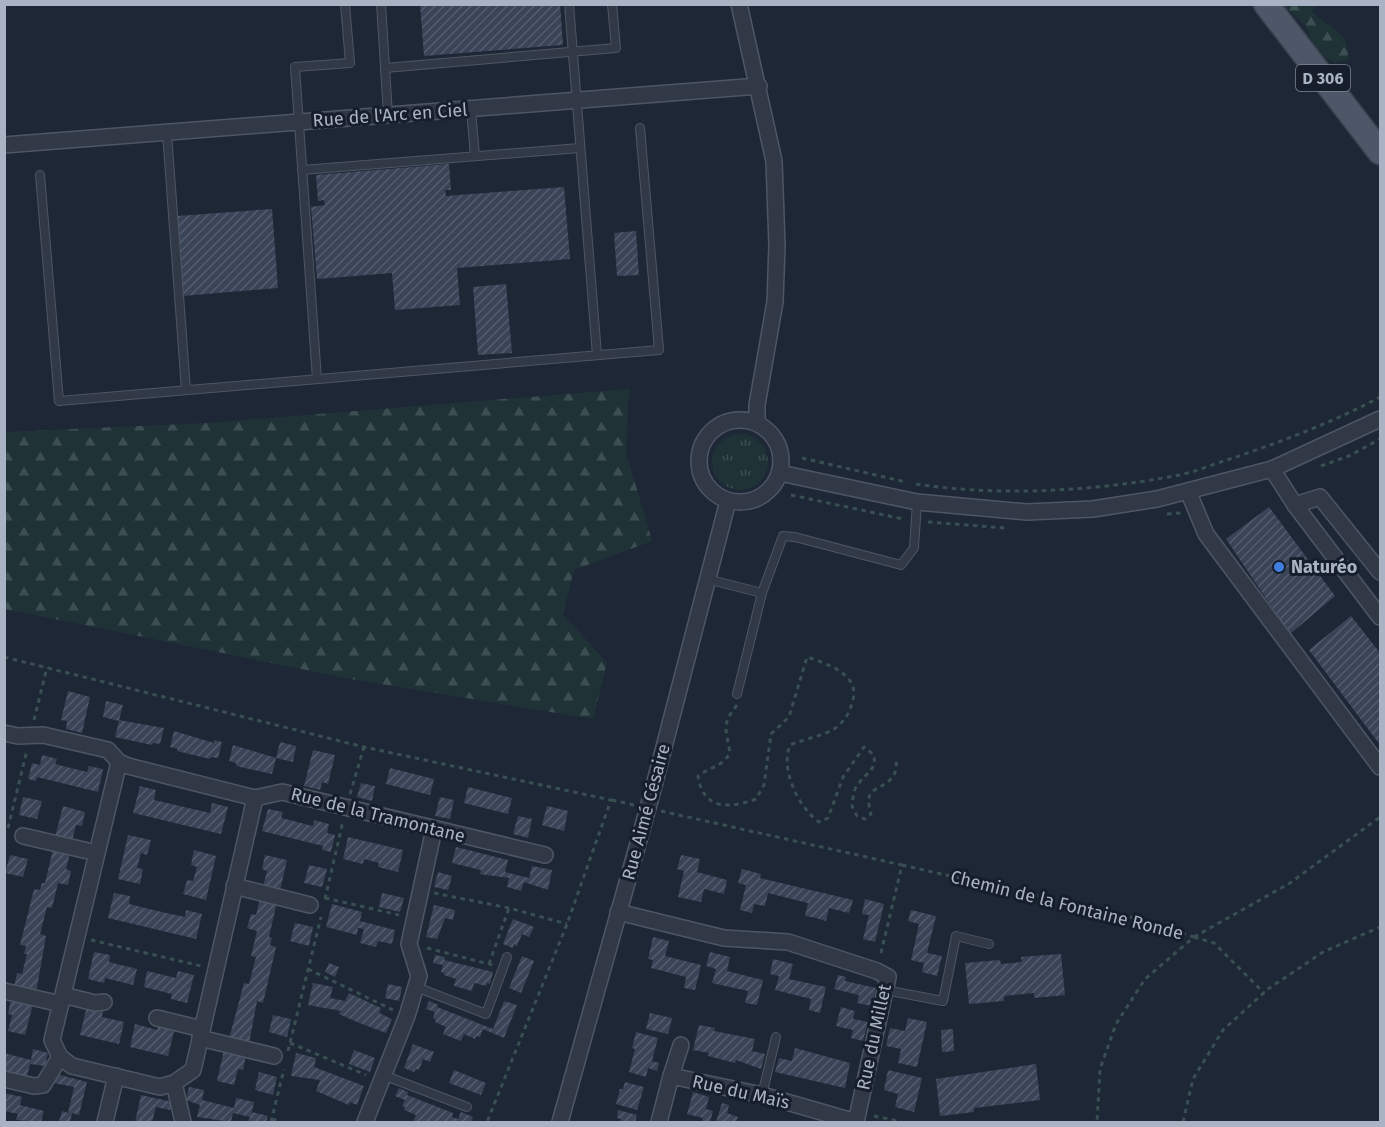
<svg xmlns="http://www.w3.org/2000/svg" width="1385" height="1127" font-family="'Fira Sans',sans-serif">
<defs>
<pattern id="grass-tufts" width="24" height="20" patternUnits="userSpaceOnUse" patternTransform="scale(1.5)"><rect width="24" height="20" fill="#1f3337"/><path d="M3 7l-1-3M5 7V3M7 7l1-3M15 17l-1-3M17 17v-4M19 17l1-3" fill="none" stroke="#3d4e52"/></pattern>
<pattern id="forest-firs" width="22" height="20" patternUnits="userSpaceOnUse" patternTransform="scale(1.5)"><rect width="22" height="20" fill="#1f3337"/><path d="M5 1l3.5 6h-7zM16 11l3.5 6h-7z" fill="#3d4e52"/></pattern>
<pattern id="building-hatch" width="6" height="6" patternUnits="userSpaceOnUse" patternTransform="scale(1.5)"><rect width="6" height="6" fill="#394457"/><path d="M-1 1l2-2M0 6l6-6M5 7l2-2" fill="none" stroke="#535d6e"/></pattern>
</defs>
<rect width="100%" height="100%" fill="#1d2736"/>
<circle fill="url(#grass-tufts)" cx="740" cy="462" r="28"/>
<g fill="url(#forest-firs)">
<path d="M1283 5H1315L1312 12C1331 30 1349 30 1348 59L1335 63 1317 52 1305 25Z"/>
<path d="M629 389 626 452 652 541 574 570 563 614 607 663 593 719 351 679 5 609V432L208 423Z"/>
</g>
<g fill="url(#building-hatch)">
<path d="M420 4H560L563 45 424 56Z"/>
<path d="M449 164 451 190H445L446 196 564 187 570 259 457 268 460 305 395 310 392 273 317 279 311 207 325 205 324 200 318 201 316 175Z"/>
<path d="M272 209 278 288 183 296 177 216Z"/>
<path d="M636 231 639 275 617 276 614 233Z"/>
<path d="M506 284 512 353 478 355 473 287Z"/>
<path d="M1269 507 1335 596 1290 634 1226 539Z"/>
<path d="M1351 616 1380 653V745L1309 650Z"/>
<path d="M68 691 90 697 82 733 66 729 67 721 61 720Z"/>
<path d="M106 701 123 705 119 720 164 728 160 744 153 743 152 745 115 737 119 721 103 717Z"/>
<path d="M174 731 214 743V740L222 742 218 758 211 757 210 759 177 751 178 749 170 747Z"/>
<path d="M280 742 296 746 293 762 276 758Z"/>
<path d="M233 745 276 758 272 774 236 766V763L229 761Z"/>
<path d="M313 750 335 755 328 784 322 782 320 790 304 786Z"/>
<path d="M42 755 57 759 55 764 87 772 89 766 103 769 98 792 37 777 36 781 28 779 32 763 40 765Z"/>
<path d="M390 768 434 779 430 795 386 784Z"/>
<path d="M361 783 375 786 372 801 357 797Z"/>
<path d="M140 786 156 790 154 800 210 813 212 803 228 807 221 834 133 813Z"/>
<path d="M468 787 512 798 508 814 464 803Z"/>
<path d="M23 797 42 801 37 819 19 815Z"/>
<path d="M440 797 454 800 450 819 435 816Z"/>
<path d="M63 806 85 812 82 826 76 825 72 841 55 837Z"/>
<path d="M547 806 568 811 564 831 542 825Z"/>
<path d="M268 809 283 812 281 818 313 826 314 820 329 824 327 833 335 835 331 852 322 850 323 846 262 831Z"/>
<path d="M518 816 532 819 528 838 513 834Z"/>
<path d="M128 835 151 840 147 855 141 853 137 868 143 869 140 884 118 879Z"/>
<path d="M348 837 403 850 398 872 378 867 379 863 364 859 363 864 343 859Z"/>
<path d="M456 847 508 860 505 872 529 878 532 866 552 870 548 890 524 882 521 891 507 887 509 878 480 874 481 870 452 863Z"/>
<path d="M53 849 70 853 66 869 71 871 68 885 58 883 52 908 47 907 40 934 46 936 36 993 14 987 17 973 22 974 27 954H24L26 946 20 945 34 889 40 890 42 883H45Z"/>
<path d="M194 850 216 856 206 900 183 894 187 880 193 881 197 867 191 865Z"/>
<path d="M10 855 28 859 23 877 5 873Z"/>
<path d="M265 855 287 860 280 891 263 887 267 871 262 869Z"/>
<path d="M681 855 700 859 697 872 727 880 724 894 704 889 701 902 678 897 684 871 677 869Z"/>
<path d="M309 865 327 869 322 887 304 883Z"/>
<path d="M742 869 761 874 760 878 853 900 849 913 829 908 826 921 816 918 805 916 808 903 768 893 765 906 754 904 752 913 740 910 746 885 738 883Z"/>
<path d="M438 872 452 876 448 890 434 887Z"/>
<path d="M114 893 130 896 129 904 153 910 185 917 186 910 202 914 196 939 108 918Z"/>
<path d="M382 893 404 898 400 912 379 907Z"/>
<path d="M260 898 277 902 269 937 272 938 270 945 276 947 263 1003 257 1001 249 1044 229 1039 244 983 249 984 256 957 251 956 257 931 247 928 251 914 256 915Z"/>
<path d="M865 899 884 904 875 942 863 939 869 915 862 914Z"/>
<path d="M332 904 362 912 360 921 395 930 392 944 378 941 376 947 360 943 364 929 358 928 357 935 326 927Z"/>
<path d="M434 905 455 910 453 920 445 918 437 939 426 937Z"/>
<path d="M911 910 936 916 927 953 942 956 937 976 922 972 924 963 911 960 919 924 908 921Z"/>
<path d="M513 919 534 927 529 937 522 934 517 946 514 944 513 948 503 944Z"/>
<path d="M295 923 313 927 309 946 290 941Z"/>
<path d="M653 937 669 941 665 956 701 965 695 990 684 988 686 977 651 968 653 960 648 959Z"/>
<path d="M94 952 110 955 109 962 137 969 133 985 105 978 104 983 88 979Z"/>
<path d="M710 952 730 957 727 971 763 980 757 1005 745 1003 748 991 712 983 716 969 706 966Z"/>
<path d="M1061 954 1065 995 1034 998V993L1004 996V1001L969 1004 965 963 1000 960 1001 964 1022 962 1021 957Z"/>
<path d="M435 955 445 957 444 960 493 972 490 984 487 983 486 986 474 983 472 991 454 986 456 979 444 975V973L441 972 443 965 433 963Z"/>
<path d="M522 956 534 961 521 993 509 988Z"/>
<path d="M773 959 793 964 789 979 826 987 820 1013 809 1010 811 999 775 990 779 976 770 974Z"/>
<path d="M329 963 339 967 335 977 325 972Z"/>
<path d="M147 971 176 978 178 971 194 975 187 1003 171 999 172 994 144 987Z"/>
<path d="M838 975 846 977 845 981 876 988 872 1006 857 1003 859 995 834 989Z"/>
<path d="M313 983 333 987 330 998 345 1001 349 993 381 1008 379 1013 392 1019 386 1033 357 1022 339 1014 341 1011 308 1005Z"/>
<path d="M388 984 402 987 399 1001 385 998Z"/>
<path d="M11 999 33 1004 25 1035 8 1031 12 1015 8 1014Z"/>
<path d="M429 1001 438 1005 437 1007 493 1029 504 1001 517 1005 504 1038 483 1029 480 1037 476 1036 475 1039 464 1034 461 1041 443 1034 446 1027 435 1022 436 1020 433 1018 435 1012 426 1009Z"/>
<path d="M87 1006 103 1010 102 1017 124 1022 119 1044 80 1035Z"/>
<path d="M841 1007 855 1011 853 1019 868 1022 863 1041 851 1038 853 1030 836 1026Z"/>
<path d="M650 1013 672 1018 668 1034 646 1029Z"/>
<path d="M273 1015 291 1019 287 1037 269 1032Z"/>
<path d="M908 1018 927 1022 917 1067 898 1063 901 1049 886 1046 890 1028 905 1031Z"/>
<path d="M159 1023 175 1027 168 1056 130 1047 135 1024 157 1030Z"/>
<path d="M699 1025 715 1028 714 1031 755 1039 752 1051 765 1054 761 1069 736 1060 735 1063 708 1056 709 1053 693 1050Z"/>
<path d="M953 1029 954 1051 942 1052 941 1030Z"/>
<path d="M636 1032 658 1038 652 1061 659 1063 657 1071 648 1068 646 1077 629 1072 635 1049 632 1048Z"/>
<path d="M413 1044 434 1052 430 1062 423 1059 419 1070 416 1069 414 1072 404 1068Z"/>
<path d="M795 1048 850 1063 845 1088 775 1072 779 1058 792 1061Z"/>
<path d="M33 1049 48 1053 45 1066 30 1064 27 1076 4 1071V1053L31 1060Z"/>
<path d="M224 1050 246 1055 243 1070 238 1069 234 1085 217 1081Z"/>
<path d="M354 1050 375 1058 370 1072 349 1064Z"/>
<path d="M296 1053 316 1058 314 1067 364 1086 357 1105 350 1102 349 1105 316 1091 320 1080 291 1076Z"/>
<path d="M1036 1064 1040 1100 974 1108V1112L940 1116 936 1079Z"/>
<path d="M454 1070 486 1083 481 1095 449 1083Z"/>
<path d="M888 1070 922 1078 914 1112 895 1107 898 1094 884 1090Z"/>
<path d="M259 1072 277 1077 273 1095 255 1090Z"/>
<path d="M56 1074 87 1082 79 1115 72 1113 70 1122H59L62 1111 68 1113 74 1087 54 1083Z"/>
<path d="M625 1082 644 1087 637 1110 616 1104 620 1089H623Z"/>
<path d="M189 1087 204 1090 202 1100 234 1108 236 1098 254 1102 252 1112 268 1116 266 1122H248L250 1117 233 1113 231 1122 197 1117 200 1105 186 1100Z"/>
<path d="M399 1088 408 1092 407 1095 453 1113 452 1117 458 1119 461 1112 473 1117 471 1122H413L416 1115 404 1110 405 1107 402 1106 405 1100 395 1096Z"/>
<path d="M693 1092 709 1097 706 1109 713 1111 710 1122H702L703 1118 687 1114Z"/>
<path d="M4 1093 22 1097 20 1105 44 1111 41 1122 16 1120 18 1114 4 1111Z"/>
<path d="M141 1095 172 1102 170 1110 156 1107 152 1122H135Z"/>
<path d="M722 1103 729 1105 727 1113 738 1117 736 1122H716Z"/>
<path d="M618 1110 637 1115 635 1122H620L621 1119 617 1118Z"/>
</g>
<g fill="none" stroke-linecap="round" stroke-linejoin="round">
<defs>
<g id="service">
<path d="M381 4 388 115"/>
<path d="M569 4 597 355"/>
<path d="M385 68 616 48 612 4"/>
<path d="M471 109 475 156"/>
<path d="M167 133 186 390"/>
<path d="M302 170 580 148"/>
<path d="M40 175 59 401 659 350 640 128"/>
<path d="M317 379 295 67 350 63 345 4"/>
<path d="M707 579 762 593"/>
<path d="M737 694 762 593 783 536 795 537 901 565 914 548 917 502"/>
<path d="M416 987 486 1014 507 957"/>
<path d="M885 990 943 1001 956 936 989 944"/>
<path d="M383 1075 467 1107"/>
<path d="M762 1095 776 1037"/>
</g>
<g id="minor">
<path d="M739 4 774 161 777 245 775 302 757 405V423"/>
<path d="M4 145 759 86"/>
<circle cx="740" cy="461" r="41"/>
<path d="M1272 469 1295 505 1380 617"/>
<path d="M780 473 917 502 1027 512 1093 509 1157 499 1272 469 1380 419"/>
<path d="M1188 491 1206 534 1380 767"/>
<path d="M1295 505 1320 497 1380 572"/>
<path d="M4 733 18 736 43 735 108 750 119 762 128 766 255 798 282 792 545 855"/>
<path d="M119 762 52 1040 60 1057 72 1066 160 1087 174 1083 193 1070 255 798"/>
<path d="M23 836 97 853"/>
<path d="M234 886 310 905"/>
<path d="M618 912 724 938 788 942 877 971 888 977 856 1122"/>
<path d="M4 991 61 1004"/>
<path d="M63 995 95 1003 104 1002"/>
<path d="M157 1018 202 1029"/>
<path d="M200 1038 274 1056"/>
<path d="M671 1076 681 1045"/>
<path d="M4 1079 34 1086 43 1085 60 1057"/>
<path d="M174 1083 183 1122"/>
<path d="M105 1122 116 1076"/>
<path d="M365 1122 407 1016 419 976 409 944 434 829"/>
<path d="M560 1122 651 797 728 501"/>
<path d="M659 1122 671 1076 762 1095 856 1122"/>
</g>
<path id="primary" d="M1266 4 1380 152"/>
</defs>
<use href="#service" stroke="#4e5665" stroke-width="10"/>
<use href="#minor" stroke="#4e5665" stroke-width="18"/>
<use href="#primary" stroke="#3a4250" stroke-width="27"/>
<g stroke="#3a4f52" stroke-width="3" stroke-dasharray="4.5 4.5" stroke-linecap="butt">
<path d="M802 458 906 482"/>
<path d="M1321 466 1349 456 1380 439"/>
<path d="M916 484C1002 497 1095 491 1180 475 1198 471 1216 463 1233 458 1283 441 1334 422 1380 397"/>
<path d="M791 495 903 519"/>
<path d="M1167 514 1181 513"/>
<path d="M928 522 1005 528"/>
<path d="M4 657 364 747 611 800 567 924 487 1122"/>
<path d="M737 705C721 725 726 728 730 753 722 767 710 767 698 776 703 810 729 809 756 799L764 785 771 734 789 717 807 657C827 664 862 674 852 703 849 714 844 722 834 729 822 736 804 739 790 745 780 769 798 807 819 822L828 818 843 777 864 747 874 755C876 771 867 772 859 783 853 789 853 799 852 806L857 816 865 819 871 814 868 800 871 792C888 782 898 779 896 759"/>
<path d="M34 720 47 667"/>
<path d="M350 794 364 747"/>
<path d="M612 800 634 805"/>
<path d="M661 811 902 865 880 957"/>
<path d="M8 828 27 750"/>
<path d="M902 865 1143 920 1194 937 1145 979 1116 1024 1100 1069 1097 1122"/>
<path d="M434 893 509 908 567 924"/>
<path d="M325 898 399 915"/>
<path d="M325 899 343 821"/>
<path d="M1194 937 1290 883 1380 817"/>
<path d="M1194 937 1214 943 1264 993"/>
<path d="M91 940 201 966"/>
<path d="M427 948 493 965"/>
<path d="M489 964 509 908"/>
<path d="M308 969 393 1010"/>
<path d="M290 1043 366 1075"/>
<path d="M288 1051 321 917"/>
<path d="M874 1116 902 1122"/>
<path d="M272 1119 281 1122"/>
<path d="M271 1122 284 1069"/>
<path d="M1183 1122 1193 1079 1223 1030 1268 989 1323 952 1380 927"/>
</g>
<use href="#service" stroke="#313947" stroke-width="8"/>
<use href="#minor" stroke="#313947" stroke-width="15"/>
<use href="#primary" stroke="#4e5767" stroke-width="24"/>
</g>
<circle fill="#3f7fe0" stroke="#171e2b" stroke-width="2" cx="1279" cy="567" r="6"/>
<g text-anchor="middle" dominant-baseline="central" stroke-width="6" stroke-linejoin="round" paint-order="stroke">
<rect fill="#171e2b" stroke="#7e8696" stroke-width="1.5" x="1296" y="65" width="54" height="26" rx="4.5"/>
<g font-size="16" font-weight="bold" fill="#aab3c4">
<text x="1323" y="78">D 306</text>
</g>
<g font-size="18" fill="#aab3c4" stroke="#171e2b">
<text transform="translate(390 115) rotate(-4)">Rue de l'Arc en Ciel</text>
<text transform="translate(646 812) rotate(-75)">Rue Aimé Césaire</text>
<text transform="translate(378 815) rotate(14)">Rue de la Tramontane</text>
<text transform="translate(1067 905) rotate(14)">Chemin de la Fontaine Ronde</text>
<text transform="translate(874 1037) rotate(-78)">Rue du Millet</text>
<text transform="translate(741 1092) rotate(13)">Rue du Maïs</text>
</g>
<g font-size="18" font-weight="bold" fill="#aab3c4" stroke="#171e2b" text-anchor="start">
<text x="1291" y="567">Naturéo</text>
</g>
</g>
<rect width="1385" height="1127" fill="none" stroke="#aab3c4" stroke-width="12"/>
</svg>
